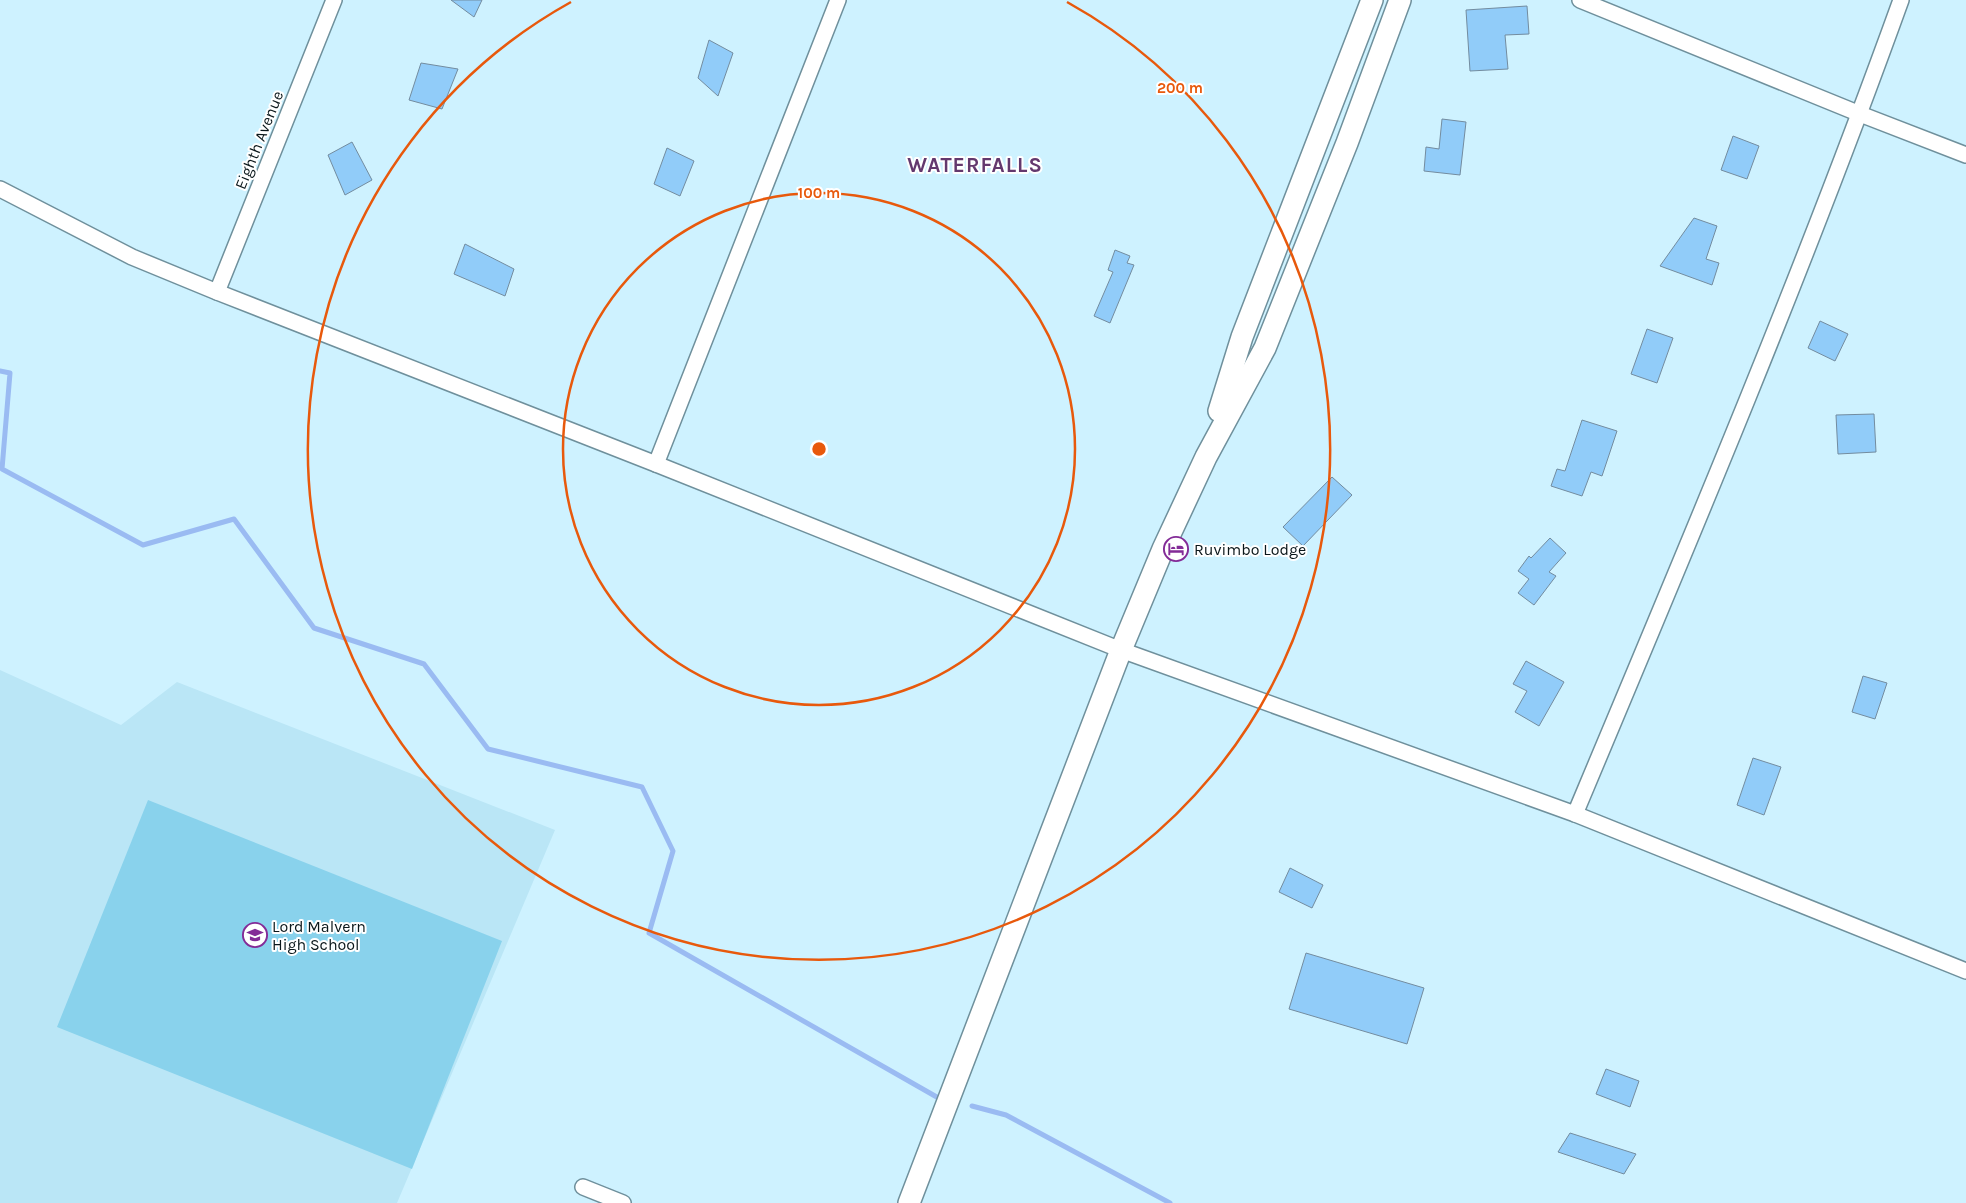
<svg xmlns="http://www.w3.org/2000/svg" width="1966" height="1203" font-family="Karla,sans-serif">
<rect width="100%" height="100%" fill="#cef2ff"/>
<path fill="#bae6f6" d="M0 670 121 725 177 682 555 830 397 1203H0Z"/>
<path fill="#89d2ec" d="M148 800 502 941 412 1169 57 1027Z"/>
<g fill="none" stroke-linecap="round" stroke-linejoin="round">
<g stroke="#9abbf2" stroke-width="5">
<path d="M0 371 10 373 2 469 143 545 234 519 314 628 424 664 488 749 642 787 673 851 649 933 942 1100"/>
<path d="M972 1106 1006 1115 1170 1203"/>
</g>
</g>
<g fill="#91ccf9" stroke="#738c9f">
<path d="M451 0H482L474 17Z"/>
<path d="M1527 6 1529 34 1505 35 1508 69 1470 71 1466 10Z"/>
<path d="M709 40 733 53 718 96 698 78Z"/>
<path d="M421 63 458 69 442 109 409 100Z"/>
<path d="M1442 119 1466 122 1460 175 1424 171 1426 147 1439 149Z"/>
<path d="M1733 136 1759 146 1747 179 1721 170Z"/>
<path d="M352 142 372 180 345 195 328 155Z"/>
<path d="M667 148 694 161 680 196 654 184Z"/>
<path d="M1694 218 1717 226 1706 259 1719 263 1712 285 1660 266Z"/>
<path d="M465 244 514 269 505 296 454 274Z"/>
<path d="M1115 250 1130 256 1127 263 1134 265 1110 323 1094 316 1113 272 1108 270Z"/>
<path d="M1820 321 1848 334 1835 361 1808 348Z"/>
<path d="M1647 329 1673 338 1657 383 1631 374Z"/>
<path d="M1874 414 1876 452 1838 454 1836 415Z"/>
<path d="M1582 420 1617 431 1602 476 1591 472 1582 496 1551 486 1557 469 1565 471Z"/>
<path d="M1332 477 1352 495 1303 546 1283 527Z"/>
<path d="M1550 538 1566 553 1549 572 1556 576 1534 605 1518 593 1529 579 1518 571 1529 556 1531 558Z"/>
<path d="M1526 661 1564 682 1539 726 1515 712 1527 691 1513 684Z"/>
<path d="M1863 676 1887 683 1875 719 1852 712Z"/>
<path d="M1753 758 1781 767 1764 815 1737 805Z"/>
<path d="M1290 868 1323 885 1312 908 1279 892Z"/>
<path d="M1306 953 1424 988 1407 1044 1289 1009Z"/>
<path d="M1606 1069 1639 1081 1630 1107 1596 1094Z"/>
<path d="M1570 1133 1636 1154 1624 1174 1558 1152Z"/>
</g>
<g fill="none" stroke-linecap="round" stroke-linejoin="round">
<defs>
<g id="street">
<path d="M1580 0 1860 114 1966 155"/>
<path d="M0 189 132 257 217 292 656 464 1121 650 1575 814 1966 971"/>
<path d="M217 292 334 0"/>
<path d="M656 464 838 0"/>
<path d="M1575 814C1688 545 1802 275 1901 0"/>
<path d="M583 1187 623 1203"/>
</g>
<g id="secondary">
<path d="M1219 411 1242 337 1372 0"/>
<path d="M909 1203 1121 650 1163 549 1206 457 1265 348 1347 143 1400 0"/>
</g>
</defs>
<use href="#street" stroke="#6f909c" stroke-width="18"/>
<use href="#secondary" stroke="#6f909c" stroke-width="24"/>
<use href="#street" stroke="#fff" stroke-width="15"/>
<use href="#secondary" stroke="#fff" stroke-width="21"/>
</g>
<g fill="none" stroke="#e8590c" stroke-width="2.5">
<circle cx="819" cy="449" r="256"/>
<path d="M1067 2A511 511 0 1 1 571 2"/>
</g>
<defs>
<symbol id="hotel-ring" viewBox="-11 -11 22 22"><circle r="9.5" fill="#fff" stroke="#832b97" stroke-width="1.5"/><path d="M-6-4.5h1.5V1H6V5H4.5V3h-9V5H-6ZM-4 0a1.8 1.8 0 1 1 3.6 0ZM.5 0V-2.5h3Q6-2.5 6 0Z" fill="#832b97"/></symbol>
<symbol id="school-ring" viewBox="-11 -11 22 22"><circle r="9.5" fill="#fff" stroke="#832b97" stroke-width="1.5"/><path d="M0-5L7-2L0 1L-7-2ZM-4 1L0 2.5L4 1V4Q0 6-4 4Z" fill="#832b97"/></symbol>
</defs>
<g fill-rule="evenodd">
<use href="#hotel-ring" x="1162" y="535" width="28" height="28"/>
<use href="#school-ring" x="241" y="921" width="28" height="28"/>
</g>
<g text-anchor="middle" dominant-baseline="central" stroke-width="4" stroke-linejoin="round" paint-order="stroke">
<g font-size="16" fill="#0a171b" stroke="#fff">
<text transform="translate(259 140) rotate(-68)">Eighth Avenue</text>
</g>
<g font-size="16" fill="#0a171b" stroke="#fff" text-anchor="start">
<text x="1194" y="549">Ruvimbo Lodge</text>
<text x="272" y="926">Lord Malvern<tspan x="272" dy="18">High School</tspan></text>
</g>
<g font-size="21" font-weight="bold" letter-spacing="1" fill="#63386e" stroke="#fff">
<text x="975" y="165">WATERFALLS</text>
</g>
</g>
<circle cx="819" cy="449" r="8" fill="#e8590c" stroke="#fff" stroke-width="2.5"/>
<g font-size="15" text-anchor="middle" font-weight="bold" fill="#e8590c" stroke="#fff" stroke-width="4" stroke-linejoin="round" paint-order="stroke">
<text x="1180" y="93">200 m</text>
<text x="819" y="198">100 m</text>
</g>
</svg>
